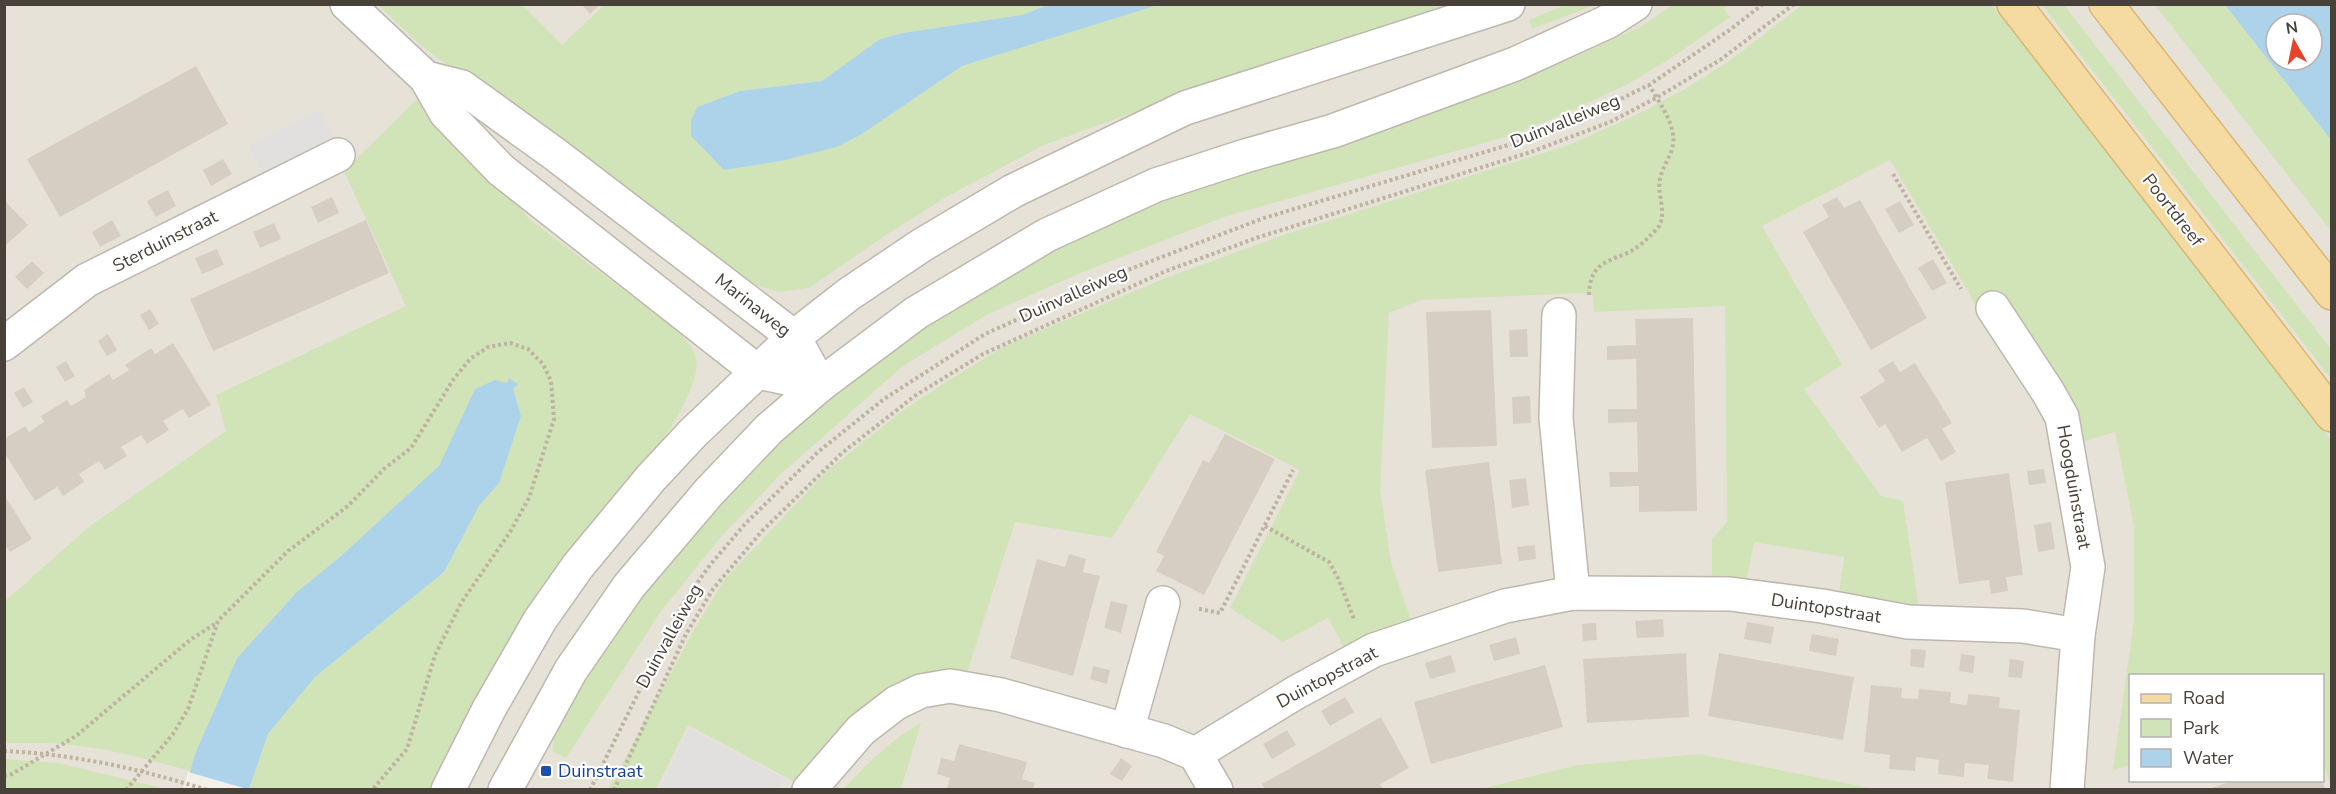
<svg xmlns="http://www.w3.org/2000/svg" width="2336" height="794" font-family="'Nunito Sans',sans-serif">
<rect width="100%" height="100%" fill="#f3f0ea"/>
<path fill="#e7e2d8" fill-rule="evenodd" d="M5 5H2331V789H5ZM2276 24H2312V60H2276ZM2130 676H2322V780H2130Z"/>
<g fill="#d1e4b7">
<path d="M378 5H522L562 45 604 5H1048L1022 15 903 33 880 39 822 81 740 91 697 107 691 120 713 156 724 170 781 161 837 147 862 134 962 66 1158 5H1451L1256 68 1044 145 948 196 889 233 809 288 778 292 742 281 424 48Z"/>
<path d="M1565 5H1595L1532 29 1529 20Z"/>
<path d="M1673 5H1730L1724 9 1730 17 1670 59 1626 85 1562 115 1512 135 1224 217 1083 272 988 314 903 366 782 473 720 538 659 614 566 758 552 751 558 715 609 627 739 476 833 389 936 310 1162 195 1573 58 1640 27Z"/>
<path d="M1802 5H1992L2331 440V787L2323 761 2322 676H2130V765L2113 770 2134 620V527L2115 432 2082 442 1999 293 1976 305 1890 160 1762 226 1842 365 1804 389 1881 496 1903 501 1919 608 1839 593 1844 557 1754 542 1747 578 1712 576V539L1727 522 1725 306 1594 312 1593 295 1583 293 1421 300 1389 313 1380 490 1391 562 1411 620 1345 649 1328 618 1283 642 1230 608 1300 470 1190 414 1112 538 1015 522 968 670C947 671 924 672 904 682 861 704 826 744 795 782L688 725 656 789 608 790 695 628 725 579 829 469 901 412 949 380 1005 346 1163 279 1286 234 1566 146 1630 118 1685 89 1732 59Z"/>
<path d="M2042 5H2064L2331 349V379Z"/>
<path d="M2155 5H2225L2331 140V231Z"/>
<path d="M418 98 488 169 529 219 678 331C684 339 694 348 696 358 702 384 664 438 651 460L439 789H249L268 734 315 677 444 572 479 506 499 482 521 416 509 378 507 384 475 389 440 466 341 556 297 592 237 658 195 754 191 771C156 762 123 752 87 747 60 742 32 743 5 743V601L90 526 226 431 216 395 406 306 344 171Z"/>
<path d="M921 723 901 789H844C867 763 891 740 921 723Z"/>
<path d="M1699 754 1875 789H1481L1578 765Z"/>
<path d="M4 759 58 763 166 789H5Z"/>
</g>
<g fill="#e2e0de">
<path d="M320 109 335 141 263 176 248 145Z"/>
<path d="M689 729 785 779 779 789H660Z"/>
</g>
<g fill="#acd3ea" fill-rule="evenodd">
<path d="M2326 4 2332 7 2331 140 2225 5ZM2276 24H2312V60H2276Z"/>
<path d="M1048 5H1158L962 66 862 134 837 147 781 161 724 170 691 136V120L697 107 740 91 822 81 880 39 903 33 1022 15Z"/>
<path d="M509 378 518 384 513 389 521 416 499 483 479 506 444 572 315 677 268 734 249 789 185 790 195 754 237 658 297 592 341 556 439 466 475 389 495 380 507 383Z"/>
</g>
<path fill="#f3f0ea" d="M188 772 247 789H183Z"/>
<g fill="#d7cec3">
<path d="M581 4H600L590 14Z"/>
<path d="M196 66 228 124 60 217 27 159Z"/>
<path d="M223 159 232 174 211 186 203 170Z"/>
<path d="M168 190 176 206 156 217 147 201Z"/>
<path d="M332 197 339 213 318 223 311 207Z"/>
<path d="M1837 197 1844 208 1860 200 1927 318 1871 350 1803 232 1829 217 1822 205Z"/>
<path d="M4 200 28 225 4 247Z"/>
<path d="M1900 201 1914 225 1899 233 1885 209Z"/>
<path d="M112 220 121 236 100 247 92 232Z"/>
<path d="M366 220 389 273 213 351 190 299Z"/>
<path d="M274 223 281 239 260 248 253 232Z"/>
<path d="M217 249 224 265 202 274 195 258Z"/>
<path d="M1933 259 1947 283 1932 291 1918 268Z"/>
<path d="M32 261 44 273 27 289 15 277Z"/>
<path d="M150 309 159 324 149 330 140 315Z"/>
<path d="M1491 310 1497 446 1432 448 1426 312Z"/>
<path d="M1693 318 1697 511 1639 512V486L1610 487 1609 472H1638L1637 422 1608 423V409H1637L1636 359 1607 360V346L1636 345 1635 319Z"/>
<path d="M1527 329 1528 357H1510L1509 330Z"/>
<path d="M108 334 117 350 107 356 98 341Z"/>
<path d="M173 343 211 405 189 418 183 409 163 421 169 430 147 444 141 435 121 447 127 456 105 470 99 461 79 474 84 482 63 496 57 487 35 501 4 452V439L25 426 29 432 44 422 41 416 67 400 71 406 86 397 84 390 109 374 113 380 129 370 125 365 151 348 155 354Z"/>
<path d="M66 361 75 376 65 382 56 367Z"/>
<path d="M1893 361 1900 372 1915 363 1952 423 1942 429 1956 452 1941 461 1927 438 1902 452 1885 424 1879 428 1860 397 1885 381 1878 370Z"/>
<path d="M24 387 33 402 23 408 14 393Z"/>
<path d="M1530 396 1531 423 1513 424 1512 397Z"/>
<path d="M1225 434 1275 459 1204 595 1156 571 1164 556 1156 552 1203 460 1209 463Z"/>
<path d="M1489 462 1502 564 1438 572 1425 470Z"/>
<path d="M2044 469 2046 483 2029 485 2027 471Z"/>
<path d="M2009 473 2023 575 2006 577 2008 591 1991 594 1989 580 1959 584 1945 482Z"/>
<path d="M1526 478 1529 505 1512 508 1509 480Z"/>
<path d="M4 495 32 539 10 552 4 544Z"/>
<path d="M2051 522 2055 549 2038 552 2034 525Z"/>
<path d="M1535 545 1536 559 1519 561 1517 547Z"/>
<path d="M1069 554 1086 559 1083 572 1100 576 1073 676 1010 658 1037 559 1065 567Z"/>
<path d="M1111 601 1128 605 1121 633 1104 628Z"/>
<path d="M1663 619 1664 637 1637 638 1635 621Z"/>
<path d="M1747 622 1774 627 1771 644 1744 639Z"/>
<path d="M1596 623 1597 640 1583 641 1582 624Z"/>
<path d="M1812 634 1839 639 1836 656 1809 651Z"/>
<path d="M1516 637 1520 654 1494 661 1489 645Z"/>
<path d="M1911 649 1926 650 1924 668 1910 666Z"/>
<path d="M1686 653 1689 717 1587 723 1583 659Z"/>
<path d="M1719 653 1854 677 1843 740 1708 716Z"/>
<path d="M1961 654 1975 656 1973 673 1959 671Z"/>
<path d="M1451 655 1456 672 1430 679 1425 663Z"/>
<path d="M2010 659 2024 661 2022 678 2008 677Z"/>
<path d="M1545 665 1563 727 1431 764 1414 702Z"/>
<path d="M1093 666 1110 670 1107 684 1090 679Z"/>
<path d="M1871 685 1902 688 1901 698 1918 699 1919 689 1951 692 1950 703 1967 705 1968 694 2000 697 1999 708 2020 710 2013 782 1987 779 1989 765 1965 763 1964 777 1938 774 1939 760 1916 757 1915 771 1889 769 1890 755 1864 752Z"/>
<path d="M1345 697 1354 712 1330 726 1321 711Z"/>
<path d="M1381 717 1409 768 1380 784 1383 789H1265L1262 784Z"/>
<path d="M1287 730 1296 745 1272 759 1263 744Z"/>
<path d="M959 744 1027 762 1022 779 1035 783 1033 789H947L950 778 937 774 941 758 954 761Z"/>
<path d="M1121 758 1132 766 1122 781 1110 774Z"/>
<path d="M2235 780H2322L2325 789H2209Z"/>
</g>
<g fill="none" stroke-linecap="round" stroke-linejoin="round">
<defs>
<g id="minor">
<path d="M347 4 426 78 446 113 501 170 758 372 820 385"/>
<path d="M426 78 462 87 556 155 794 337 820 385"/>
<path d="M1993 308 2048 392 2062 417 2088 567 2078 635 2067 790"/>
<path d="M1559 315 1556 418 1573 593"/>
<path d="M4 344 87 280 338 155"/>
<path d="M1127 731 1163 603"/>
<path d="M1195 754 1216 790"/>
<path d="M448 790 489 709 540 620 578 566 651 478 693 433 794 337 849 294 922 245 1013 191 1185 108 1508 4"/>
<path d="M505 790 571 670 629 586 709 492 769 429 820 385 916 313 1047 235 1156 185 1245 156 1333 131 1515 64 1607 22 1635 4"/>
<path d="M809 790 861 730 896 703 921 691 950 686 1001 695 1164 741 1195 754 1295 693 1374 650 1505 606 1573 593 1730 594 1822 606 1908 622 2023 626 2078 635"/>
</g>
<g id="major">
<path d="M2014 4 2332 415"/>
<path d="M2106 4 2332 293"/>
</g>
</defs>
<use href="#minor" stroke="#beb7ad" stroke-width="36"/>
<use href="#major" stroke="#d9b672" stroke-width="36"/>
<g stroke="#beb2a0" stroke-width="4" stroke-dasharray="3 3" stroke-linecap="butt">
<path d="M1893 174 1961 289"/>
<path d="M1589 295C1590 267 1602 263 1625 254 1635 250 1644 242 1651 235 1654 232 1659 228 1660 224 1666 210 1657 194 1660 179 1662 168 1669 159 1672 149 1679 128 1659 103 1649 85"/>
<path d="M1265 526 1329 562 1338 578 1354 619"/>
<path d="M1199 609 1220 613 1293 470"/>
<path d="M4 751C74 754 141 769 207 790"/>
<path d="M4 776 12 774 76 736 190 640 218 622"/>
<path d="M126 790 173 734 188 709 218 621 288 551 348 506 385 468 411 448 453 380 470 359 488 347 510 343 528 349 543 364 551 381 554 419 529 498 510 532 461 603 435 655 407 749 372 790"/>
<path d="M590 790 683 603 710 565 745 524 818 452 884 399 985 334 1125 271 1264 218 1535 137 1600 109 1649 85 1731 29 1763 4"/>
<path d="M614 790 686 634 713 589 762 531 842 453 916 395 983 354 1166 271 1259 237 1531 152 1610 122 1656 98 1720 60 1794 4"/>
</g>
<use href="#minor" stroke="#fff" stroke-width="33"/>
<use href="#major" stroke="#f5daa1" stroke-width="33"/>
</g>
<rect fill="#1a4fb4" stroke="#fff" stroke-width="2" x="540" y="765" width="12" height="12" rx="3"/>
<g text-anchor="middle" dominant-baseline="central" stroke-width="4.5" stroke-linejoin="round" paint-order="stroke">
<g font-size="18" fill="#474139" stroke="#fff">
<text transform="translate(1565 121) rotate(-22)">Duinvalleiweg</text>
<text transform="translate(2173 210) rotate(52)">Poortdreef</text>
<text transform="translate(165 241) rotate(-27)">Sterduinstraat</text>
<text transform="translate(1073 294) rotate(-24)">Duinvalleiweg</text>
<text transform="translate(753 305) rotate(38)">Marinaweg</text>
<text transform="translate(2074 487) rotate(80)">Hoogduinstraat</text>
<text transform="translate(1826 608) rotate(9)">Duintopstraat</text>
<text transform="translate(669 636) rotate(-61)">Duinvalleiweg</text>
<text transform="translate(1327 677) rotate(-28)">Duintopstraat</text>
</g>
<g font-size="18" fill="#164399" stroke="#fff" text-anchor="start">
<text x="558" y="771">Duinstraat</text>
</g>
</g>
<rect width="2336" height="794" fill="none" stroke="#474139" stroke-width="12"/>
<rect x="2129" y="674" width="195" height="108" fill="#ffffff" stroke="#b5b3b0" stroke-width="1.5"/>
<rect x="2141" y="694" width="30" height="9" fill="#f5daa1" stroke="#b5b3b0" stroke-width="1.5"/>
<text x="2183" y="704" font-size="18" fill="#474139">Road</text>
<rect x="2141" y="719" width="30" height="18" fill="#d1e4b7" stroke="#b5b3b0" stroke-width="1.5"/>
<text x="2183" y="734" font-size="18" fill="#474139">Park</text>
<rect x="2141" y="749" width="30" height="18" fill="#acd3ea" stroke="#b5b3b0" stroke-width="1.5"/>
<text x="2183" y="764" font-size="18" fill="#474139">Water</text>
<g transform="translate(2294 42) rotate(351)"><circle r="28" fill="#ffffff" stroke="#b5b3b0" stroke-width="1.5"/>
<path d="M0-4.5L10 22L0 15L-10 22Z" fill="#e6432e"/>
<text y="-9" font-size="16" font-weight="bold" text-anchor="middle" fill="#474139">N</text>
</g>
</svg>
